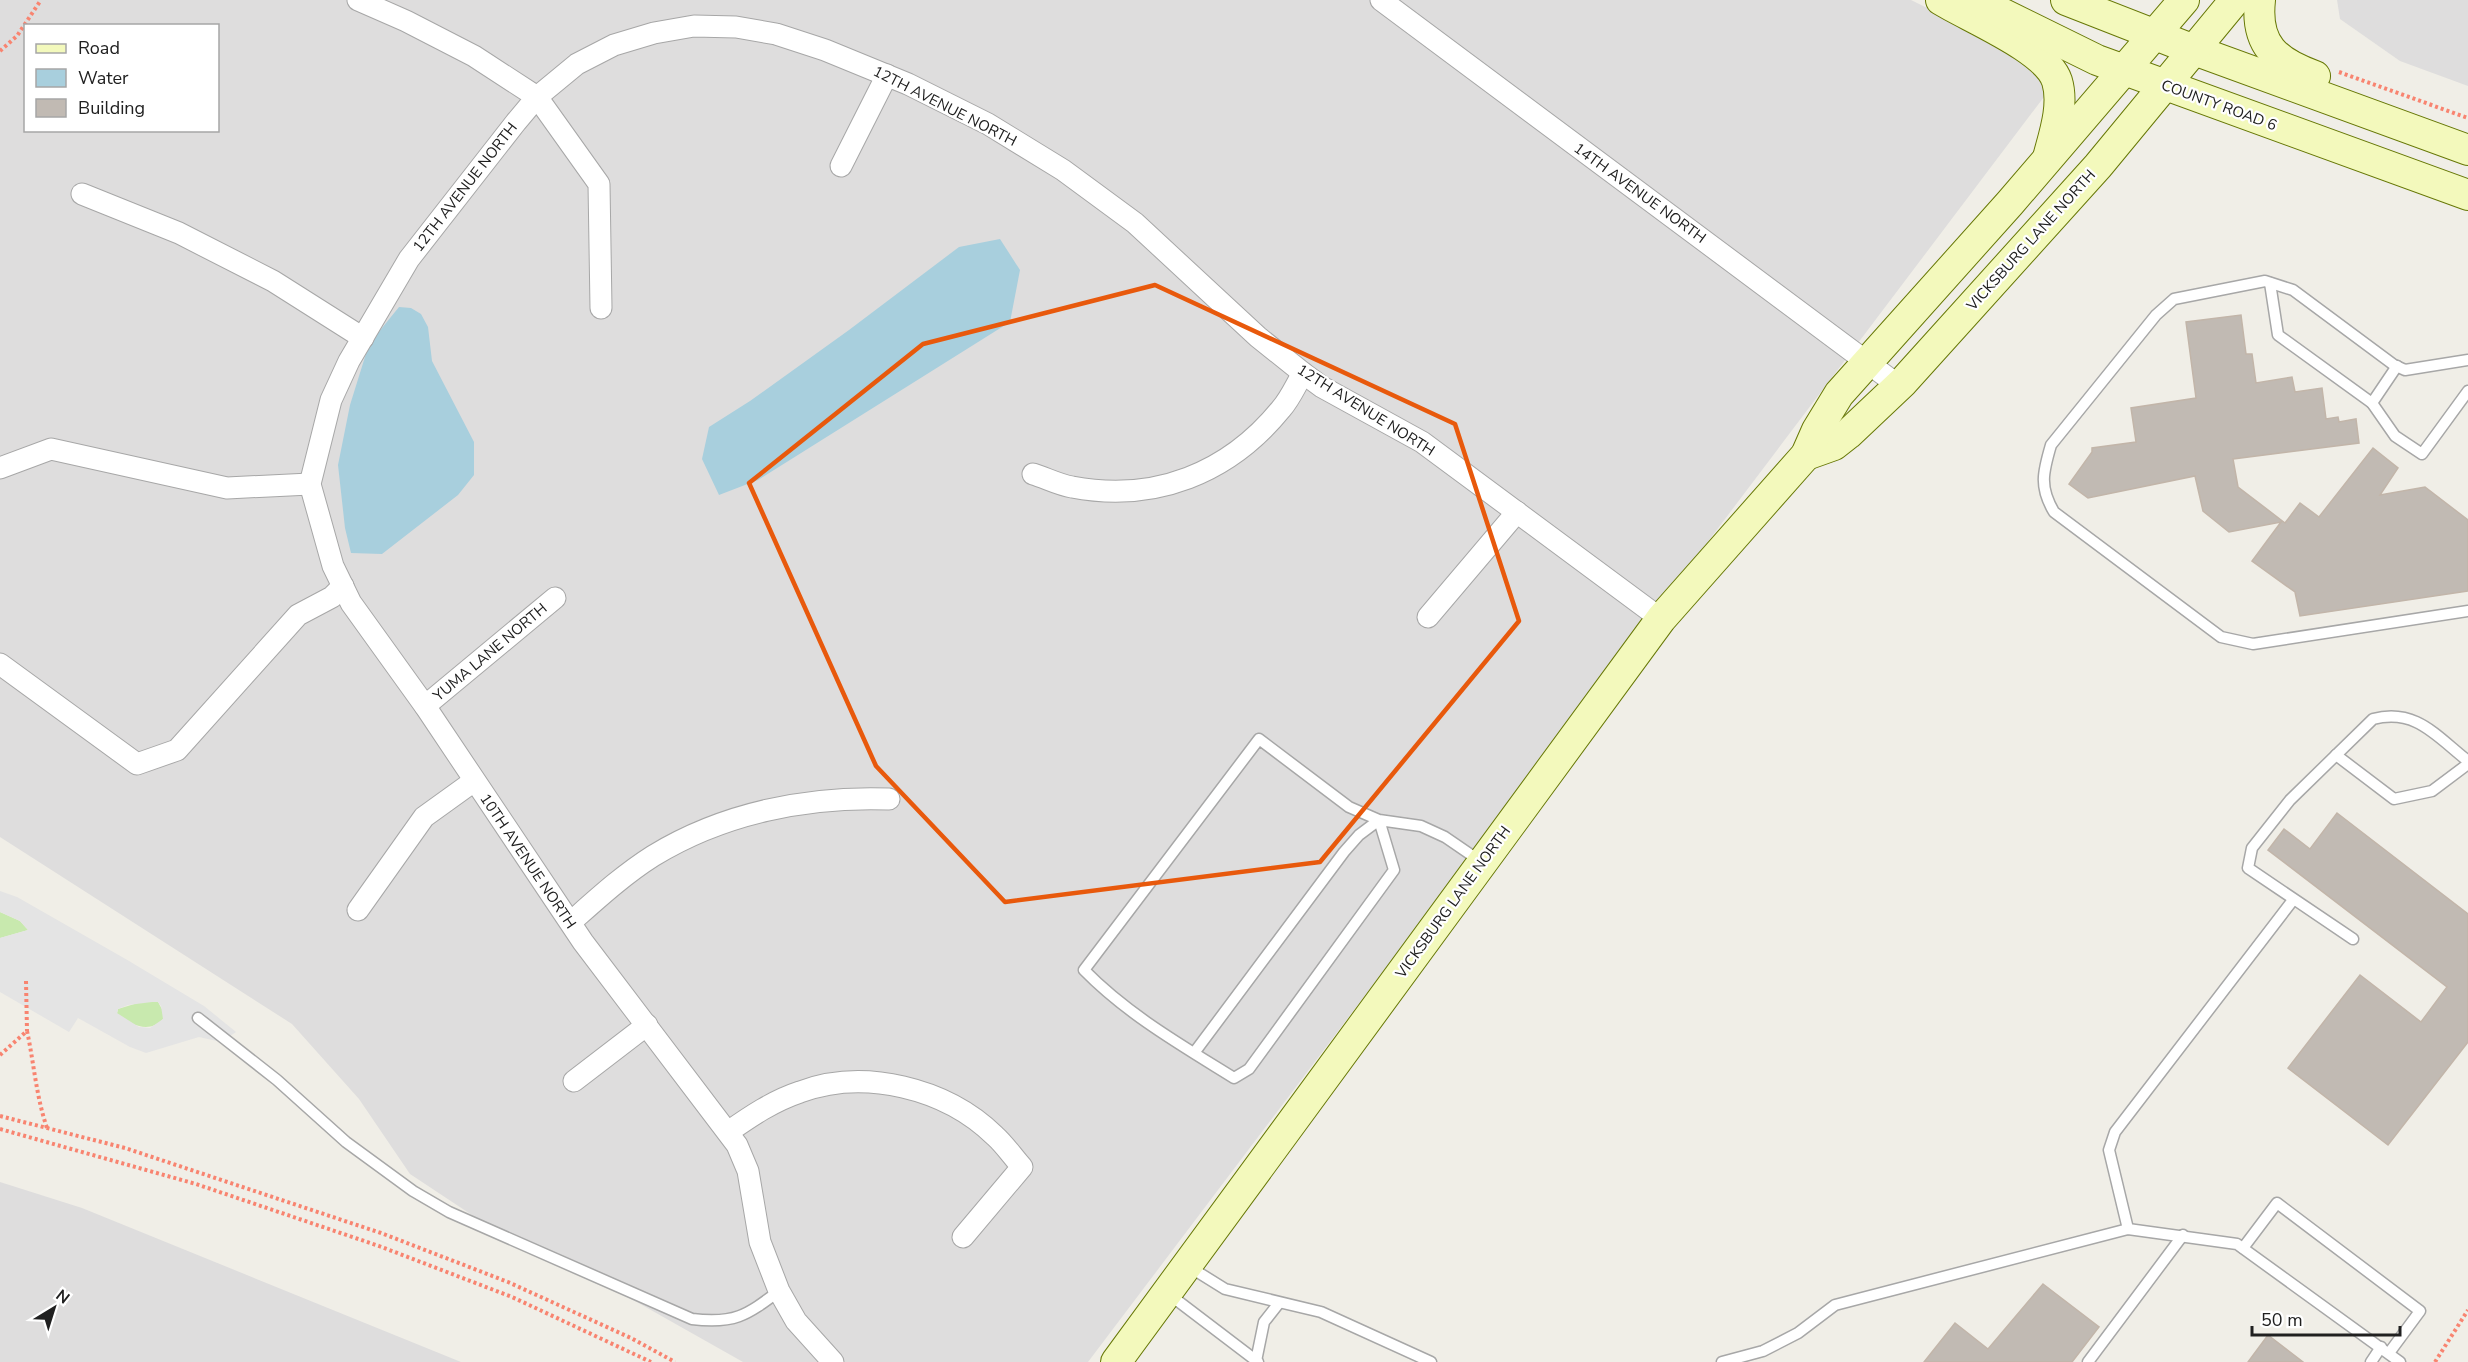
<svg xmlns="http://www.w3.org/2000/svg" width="2468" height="1362" font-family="'Nunito Sans',sans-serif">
<rect width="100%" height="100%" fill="#f0eee7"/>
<g fill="#dedddd" fill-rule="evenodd">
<path d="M0 0H1911L1990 39 2059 77 1088 1362H743L619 1292 511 1241 410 1174 359 1099 292 1024 0 837ZM26 26H218V130H26Z"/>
<path d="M2337 0H2468V86L2400 61 2340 19Z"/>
<path d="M0 1182 82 1208 461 1362H0Z"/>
</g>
<g fill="#c8e9ae">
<path d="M0 912 20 921 28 930 0 938Z"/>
<path d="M141 1002H158L164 1013 163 1019C149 1034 131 1025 117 1014L118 1009Z"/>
</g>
<path fill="#e4e4e4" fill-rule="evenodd" d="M0 891 17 897 129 961 204 1006 236 1032 221 1042 199 1037 146 1053 130 1047 78 1018 69 1032 0 992V938L28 930 20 921 0 912ZM152 1002H158L161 1006 163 1019 150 1028 139 1027 117 1013 118 1009 128 1005Z"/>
<g fill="#a8cfdd">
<path d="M1000 239 1020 270 1010 322 758 480 719 495 702 459 709 427 750 401 849 330 959 247Z"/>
<path d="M399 307 411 308 421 314 428 327 432 361 474 442V475L458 495 382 554 351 553 345 528 338 465 350 405 369 344Z"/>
</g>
<g fill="#c1bab3" stroke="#c2b5a9" stroke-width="1.5">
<path d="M2241 315 2246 354H2252L2256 383 2292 377 2295 392 2322 388 2326 419 2338 417 2339 422 2356 419 2359 443 2233 459 2238 487 2285 523 2300 503 2319 517 2373 448 2398 468 2380 495 2425 487 2468 520V591L2300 616 2295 592 2252 561 2281 522 2229 532 2203 511 2195 476 2088 498 2069 484 2092 452V448L2136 442 2131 408 2196 398 2186 322Z"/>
<path d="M2337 813 2468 914V1042L2388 1145 2288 1068 2360 975 2421 1022 2447 987 2268 850 2284 829 2310 849Z"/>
<path d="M2043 1284 2099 1327 2072 1362H1924L1955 1323 1988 1349Z"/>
<path d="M2268 1335 2303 1362H2248Z"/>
</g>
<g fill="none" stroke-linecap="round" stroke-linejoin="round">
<defs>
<g id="lane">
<path d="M2270 283 2278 335 2372 403 2395 436 2422 454 2468 391"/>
<path d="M2468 360 2405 370 2394 365 2293 290 2265 281 2174 299 2156 315 2051 445C2043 472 2039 487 2054 512L2221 637 2253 644 2468 611"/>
<path d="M2372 403 2397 366"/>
<path d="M2336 755 2394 799 2432 791 2468 764"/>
<path d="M2353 939 2248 868 2252 848 2290 800 2373 719C2416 708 2436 736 2468 761"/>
<path d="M198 1018 277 1080 346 1142 413 1191 449 1212 692 1319C734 1324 746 1316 779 1291"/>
<path d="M1194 1053 1344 852 1359 835 1379 820 1394 870 1249 1069 1234 1078C1181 1045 1127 1014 1084 970L1259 739 1349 807 1379 820 1421 826 1445 837 1480 861"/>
<path d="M2128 1229 2109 1150 2115 1132 2293 900"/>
<path d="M2243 1248 2277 1203 2420 1311 2389 1353"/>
<path d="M1188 1266 1225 1289 1321 1312 1431 1362"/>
<path d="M1170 1295 1258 1362"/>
<path d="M1256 1361 1264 1322 1279 1303"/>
<path d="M1722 1362 1763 1351 1798 1333 1835 1305 2128 1229 2237 1244 2400 1362"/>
<path d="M2088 1362 2183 1235"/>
<path d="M2371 1362 2381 1347"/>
</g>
<g id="street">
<path d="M358 0 406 21 474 56 537 97 599 184 601 308"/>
<path d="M1381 0 1899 386"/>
<path d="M841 166 887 75"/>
<path d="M82 194 179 233 273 281 363 338"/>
<path d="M0 468 51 449 227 488 310 484"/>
<path d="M1033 474C1046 478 1059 485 1072 487 1155 503 1229 473 1281 409 1290 399 1296 385 1303 373"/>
<path d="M1428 617 1517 512"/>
<path d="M0 664 137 764 177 750 298 615 332 597 343 586"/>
<path d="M425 706 555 598"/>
<path d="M358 910 424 817 474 781"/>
<path d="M571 922C597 899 623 875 653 856 723 813 808 796 889 799"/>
<path d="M574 1081 647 1025"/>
<path d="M728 1132C751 1116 773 1101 800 1092 864 1068 946 1088 995 1136 1005 1145 1013 1157 1022 1167L963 1237"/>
<path d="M833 1362 796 1321 779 1291 760 1242 748 1171 737 1145 583 942 425 706 351 603 333 566 310 484 331 400 349 361 409 259 516 122 537 97 577 64 614 45 654 33 694 26 736 27 776 34 825 50 908 84 988 124 1063 170 1135 223 1258 337 1303 373 1322 387 1422 442 1661 619"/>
</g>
<g id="secondary">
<path d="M1941 0C1970 18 2047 49 2057 81 2064 104 2055 132 2049 154"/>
<path d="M1975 0 2097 60 2468 195"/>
<path d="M2066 0 2194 50 2468 150"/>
<path d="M2260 0C2255 45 2276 62 2315 76"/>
<path d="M1806 455 1834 445 1848 434 1903 382 2098 166 2235 0"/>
<path d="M1116 1362 1661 619 1806 455 1817 430 1839 394 2010 203 2184 0"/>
</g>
</defs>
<use href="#lane" stroke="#a7a7a7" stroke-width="13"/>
<use href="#street" stroke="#a7a7a7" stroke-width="23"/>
<use href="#secondary" stroke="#677806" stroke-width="32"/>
<g stroke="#f88470" stroke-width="4" stroke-dasharray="3 3" stroke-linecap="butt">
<path d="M0 51 17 36 41 0"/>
<path d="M2339 72 2468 118"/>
<path d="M26 981 27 1031"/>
<path d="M0 1055 27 1031C34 1063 36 1096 47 1128"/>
<path d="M0 1116 125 1148 381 1233 508 1282 631 1338 675 1362"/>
<path d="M0 1129 196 1184 379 1246 512 1297 651 1362"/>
<path d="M2435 1362 2468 1310"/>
</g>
<use href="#lane" stroke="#fff" stroke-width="10"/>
<use href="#street" stroke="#fff" stroke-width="21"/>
<use href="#secondary" stroke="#f3f9bc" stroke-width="30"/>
</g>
<path fill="none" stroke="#e8590c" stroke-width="4.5" stroke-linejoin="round" d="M1155 285 1455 424 1519 621 1320 862 1005 902 876 766 749 483 923 344Z"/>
<g text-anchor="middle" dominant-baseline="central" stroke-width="4.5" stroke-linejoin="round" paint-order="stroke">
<g font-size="15" fill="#202020" stroke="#fff">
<text transform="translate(2219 105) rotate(20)">COUNTY ROAD 6</text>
<text transform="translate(945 106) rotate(27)">12TH AVENUE NORTH</text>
<text transform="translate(465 187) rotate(-52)">12TH AVENUE NORTH</text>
<text transform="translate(1640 193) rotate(36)">14TH AVENUE NORTH</text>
<text transform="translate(2031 240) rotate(-48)">VICKSBURG LANE NORTH</text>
<text transform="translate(1366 410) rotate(32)">12TH AVENUE NORTH</text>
<text transform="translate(490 652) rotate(-40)">YUMA LANE NORTH</text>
<text transform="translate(528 861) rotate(56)">10TH AVENUE NORTH</text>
<text transform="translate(1453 902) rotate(-54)">VICKSBURG LANE NORTH</text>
</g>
</g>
<rect x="24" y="24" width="195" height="108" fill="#ffffff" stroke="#a6a6a6" stroke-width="1.5"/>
<rect x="36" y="44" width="30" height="9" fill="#f3f9bc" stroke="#a6a6a6" stroke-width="1.5"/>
<text x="78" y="54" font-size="18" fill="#202020">Road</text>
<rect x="36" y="69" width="30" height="18" fill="#a8cfdd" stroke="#a6a6a6" stroke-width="1.5"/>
<text x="78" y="84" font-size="18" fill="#202020">Water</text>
<rect x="36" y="99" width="30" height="18" fill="#c1bab3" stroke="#a6a6a6" stroke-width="1.5"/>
<text x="78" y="114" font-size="18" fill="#202020">Building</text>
<g transform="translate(54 1308) rotate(38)" stroke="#ffffff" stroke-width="4.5" paint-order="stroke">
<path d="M0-4.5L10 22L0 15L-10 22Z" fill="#202020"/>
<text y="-9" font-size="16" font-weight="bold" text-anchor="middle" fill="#202020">N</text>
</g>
<path d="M2252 1326v9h148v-9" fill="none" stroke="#202020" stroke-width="3"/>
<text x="2261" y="1326" font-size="18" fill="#202020" stroke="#ffffff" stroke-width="4.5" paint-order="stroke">50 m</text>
</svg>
